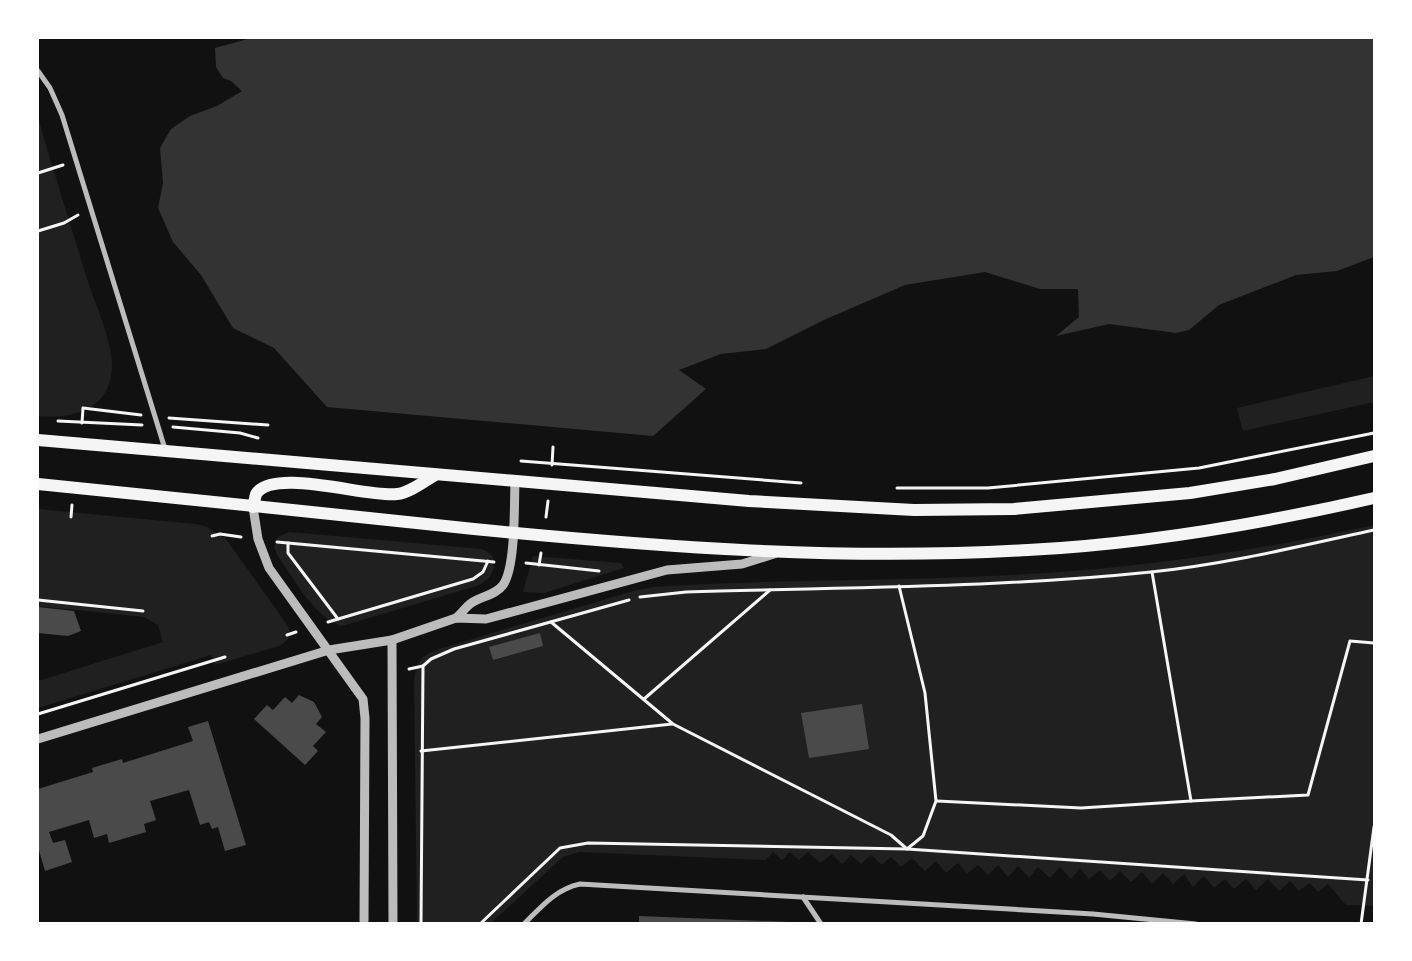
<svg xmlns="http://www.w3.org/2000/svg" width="1412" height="961" font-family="Arial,sans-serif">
<rect width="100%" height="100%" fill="#111"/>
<g fill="#202020">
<path d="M38 118C54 173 71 227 88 282 96 306 112 341 112 366 111 410 73 419 38 416Z"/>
<path d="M1374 376V402L1243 431 1237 408Z"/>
<path d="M38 509 196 524 207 527 226 539 288 626C292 636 288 641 279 646L215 665 211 655 38 708V681L163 642 158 625 144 617 38 606Z"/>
<path d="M1374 525V906L1346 905 1328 884 1318 892 1310 883 1299 891 1290 881 1279 891 1268 879 1256 890 1246 879 1234 889 1225 879 1214 888 1204 876 1193 887 1184 874 1173 884 1163 873 1152 884 1142 872 1131 882 1120 871 1110 881 1100 870 1089 879 1080 868 1071 879 1060 867 1050 878 1038 867 1029 878 1018 866 1008 877 998 865 988 875 978 865 967 874 958 863 946 873 936 861 925 871 912 858 901 867 891 857 882 865 871 855 861 864 851 855 842 864 832 854 820 863 808 852 799 860 790 852 782 860 773 852 766 860 579 852 563 857 491 923 417 924 414 681C417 661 419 657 439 649L633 591 653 587C789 578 925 582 1061 572 1166 564 1271 548 1374 525Z"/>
<path d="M289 532 482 549 492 555C497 569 491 580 477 586L342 626C315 619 293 577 277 555L274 547 278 537Z"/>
<path d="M533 556 621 563 624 568 544 593 523 592Z"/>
</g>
<path fill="#333" d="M251 38H1374V257L1337 271 1296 275 1219 305 1189 330 1176 333 1109 324 1056 336 1079 317 1078 289H1040L985 272 905 285 824 320 766 349 721 354 679 370 706 389 653 436 327 407 274 348 233 328 201 275 173 242 158 208 163 183 160 148 171 129 190 116 217 106 242 91 231 81 223 78 216 67 215 48Z"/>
<g fill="#4a4a4a">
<path d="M38 607 74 611 81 631 68 636 38 633Z"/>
<path d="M540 633 543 646 493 660 489 647Z"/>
<path d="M299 695 314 702 322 717 316 724 326 732 313 746 318 751 305 765 254 719 267 705 273 710 285 697 292 703Z"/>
<path d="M862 704 869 749 809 758 801 713Z"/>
<path d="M208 721 246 845 225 851 218 827 212 829 209 822 200 825 189 790 150 801 156 820 144 824 146 832 109 843 107 834 94 838 89 820 49 832 53 843 65 840 72 862 45 871 38 847V789L93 772 92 768 122 759 123 763 193 741 188 727Z"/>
<path d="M639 916 791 922V924H639Z"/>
</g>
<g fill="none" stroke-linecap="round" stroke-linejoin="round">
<g stroke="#f5f5f5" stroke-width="3">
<path d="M38 173 63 165"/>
<path d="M38 231 64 223 78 215"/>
<path d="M169 418 268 425"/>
<path d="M58 421 142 425"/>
<path d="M82 423 83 408 141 415"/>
<path d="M173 427 240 433 258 438"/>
<path d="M521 461 801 483"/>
<path d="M552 465 553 447"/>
<path d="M897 488H988L1199 468 1374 433"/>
<path d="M71 517 72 505"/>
<path d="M546 517 548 501"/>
<path d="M212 536 220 534 241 537"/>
<path d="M277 542 494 562"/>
<path d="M288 543V553L338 619"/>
<path d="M526 563 599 571"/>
<path d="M539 565 541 553"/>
<path d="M640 597 686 592C841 587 997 588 1151 572 1227 564 1301 546 1374 530"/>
<path d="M38 600 143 611"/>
<path d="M328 622 473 579 483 572 488 561"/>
<path d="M551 622 673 724 891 835 907 849 923 836 936 801 925 693 899 586"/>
<path d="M287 635 296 632"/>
<path d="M409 669 423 666"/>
<path d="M644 699 770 590"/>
<path d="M38 714 225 657"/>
<path d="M421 751 672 724"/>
<path d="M937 801 1081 808 1191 801 1152 572"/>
<path d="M1191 801 1308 795 1350 641 1374 643"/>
<path d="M421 924 423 666 431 659 454 649 629 600"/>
<path d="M480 924 560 848 588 843 907 849 1368 880"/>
<path d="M1361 924 1374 827"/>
</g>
<g stroke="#bcbcbc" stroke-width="5">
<path d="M38 71 50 88 62 115 165 449"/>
<path d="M803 897 821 924"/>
<path d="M524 924C541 907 556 889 580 884L1093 914 1196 924"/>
</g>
<g stroke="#bcbcbc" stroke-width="9">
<path d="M253 507 258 539 269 568 363 699 365 718 364 924"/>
<path d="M456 618C461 614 465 608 470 604 480 596 495 596 503 585 516 567 514 504 515 481"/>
<path d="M392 640 393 924"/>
<path d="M38 739 329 650 392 640 456 618 486 619 667 570 742 564 774 554"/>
</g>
<g stroke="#f5f5f5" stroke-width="12">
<path d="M38 440 749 501 914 510 1014 509 1190 493 1275 479 1374 456"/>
<path d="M38 484C183 498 329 514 474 529 658 547 843 561 1028 550 1145 544 1260 524 1374 498"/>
<path d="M253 507 256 494C274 467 368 498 397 494 409 493 425 481 435 475"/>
</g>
</g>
<rect width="1412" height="961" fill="none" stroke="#ffffff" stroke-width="78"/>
</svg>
